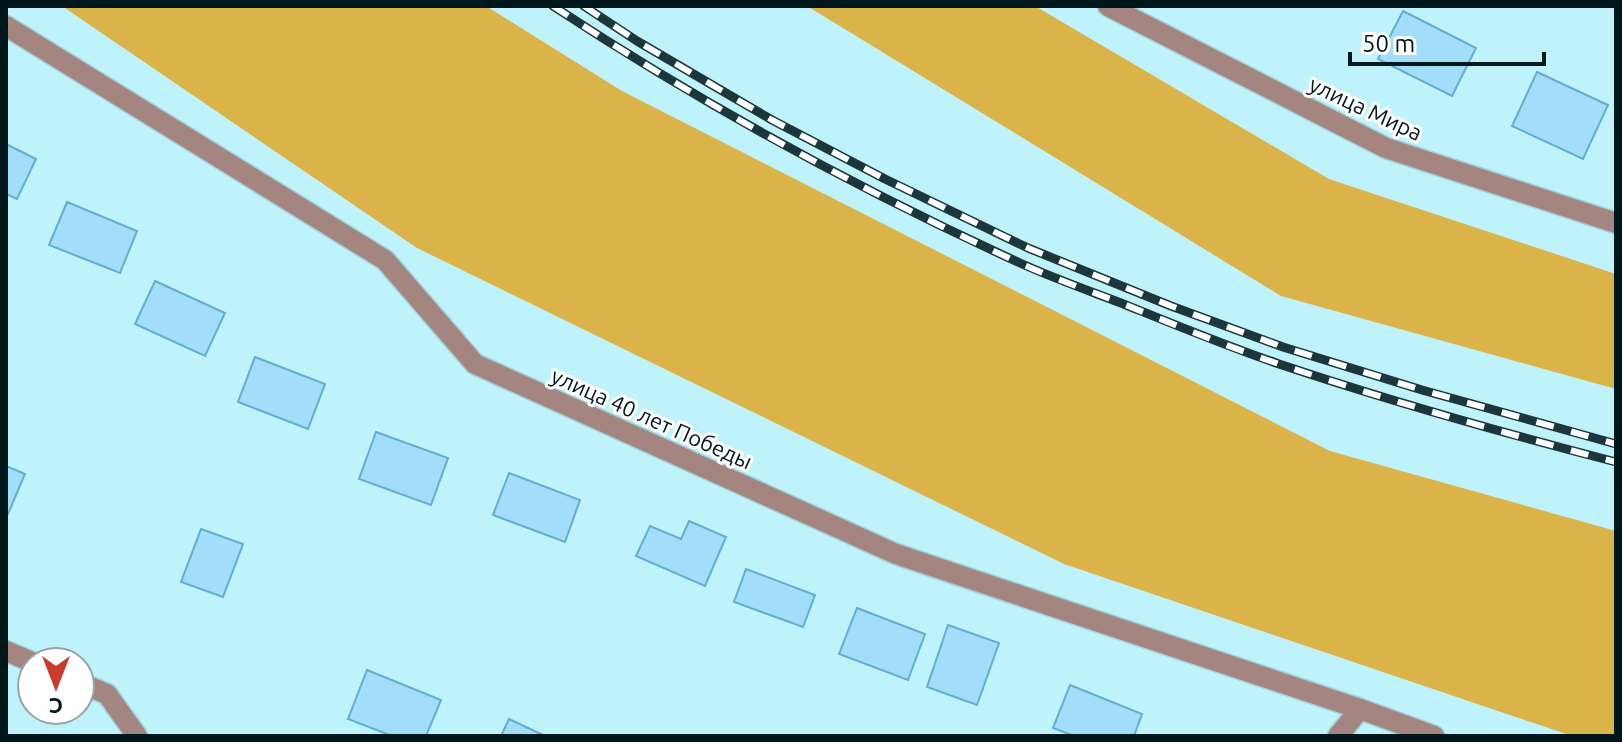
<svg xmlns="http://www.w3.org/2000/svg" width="1622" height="742" font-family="Ubuntu,sans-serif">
<rect width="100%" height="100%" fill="#bff3fc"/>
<g fill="#dab449">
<path d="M62 6H486L622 91 1330 451 1616 531V736H1572L1064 564 417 248Z"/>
<path d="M807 6H1035L1329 179 1616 274V389L1281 296Z"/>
</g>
<g fill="#a2ddfa" stroke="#62add0" stroke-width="2">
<path d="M1403 11 1476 48 1452 96 1378 59Z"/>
<path d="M1537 72 1608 105 1583 159 1512 126Z"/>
<path d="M6 144 36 159 17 199 6 194Z"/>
<path d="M67 202 137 231 120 273 49 245Z"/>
<path d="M155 281 225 313 205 356 135 324Z"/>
<path d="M255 357 325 384 308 429 238 402Z"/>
<path d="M376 432 448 458 431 505 359 479Z"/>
<path d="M6 466 25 474 8 514 6 513Z"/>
<path d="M509 473 580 500 565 542 493 515Z"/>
<path d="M689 521 726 537 705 586 636 556 650 526 681 539Z"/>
<path d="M201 529 243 544 223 597 181 582Z"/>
<path d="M746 569 815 595 803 627 734 602Z"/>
<path d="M857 608 925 634 908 680 839 654Z"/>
<path d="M948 625 999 643 977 705 927 687Z"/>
<path d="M367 670 441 700 426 736H392L348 719Z"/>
<path d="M1070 685 1142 714 1134 736H1074L1053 728Z"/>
<path d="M509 719 545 736H501Z"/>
</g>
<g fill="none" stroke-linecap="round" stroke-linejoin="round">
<defs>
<g id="minor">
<path d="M6 26 385 260 475 364 896 554 1360 709"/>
<path d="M6 651 32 662"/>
<path d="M80 683 107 694 137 736"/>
<path d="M1338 736 1360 709 1434 736"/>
</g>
<path id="tertiary" d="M1108 6 1386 148 1616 223"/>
</defs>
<use href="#minor" stroke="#a0d0d8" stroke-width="23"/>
<use href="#tertiary" stroke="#a0d0d8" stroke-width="23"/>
<use href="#minor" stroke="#a5857f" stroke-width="20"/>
<use href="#tertiary" stroke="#a5857f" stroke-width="20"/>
<defs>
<g id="rail">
<path d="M553 6C702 104 858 189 1020 263 1053 278 1087 290 1121 303 1173 324 1226 346 1279 364 1390 401 1503 433 1616 462"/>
<path d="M584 6 637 41 772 120 885 179 1028 248 1171 306 1283 347 1422 390 1616 444"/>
</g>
</defs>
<use href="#rail" stroke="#1c373c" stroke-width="9"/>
<use href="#rail" stroke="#fff" stroke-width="6" stroke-dasharray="18" stroke-linecap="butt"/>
</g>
<g text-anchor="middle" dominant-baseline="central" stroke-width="6" stroke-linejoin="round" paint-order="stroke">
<g font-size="22" fill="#00171b" stroke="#fff">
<text transform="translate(1366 108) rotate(25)">улица Мира</text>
<text transform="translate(652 418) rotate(24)">улица 40 лет Победы</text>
</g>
</g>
<rect width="1622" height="742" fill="none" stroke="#00171b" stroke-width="16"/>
<g transform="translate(56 686) rotate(180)"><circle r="38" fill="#ffffff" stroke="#99a2a4" stroke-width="2"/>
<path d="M0-6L14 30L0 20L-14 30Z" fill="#c83b2d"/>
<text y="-12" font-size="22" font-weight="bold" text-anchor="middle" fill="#00171b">С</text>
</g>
<path d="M1350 52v12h194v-12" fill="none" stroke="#00171b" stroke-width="4"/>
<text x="1362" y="52" font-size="24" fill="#00171b" stroke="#ffffff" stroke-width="6" paint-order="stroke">50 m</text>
</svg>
